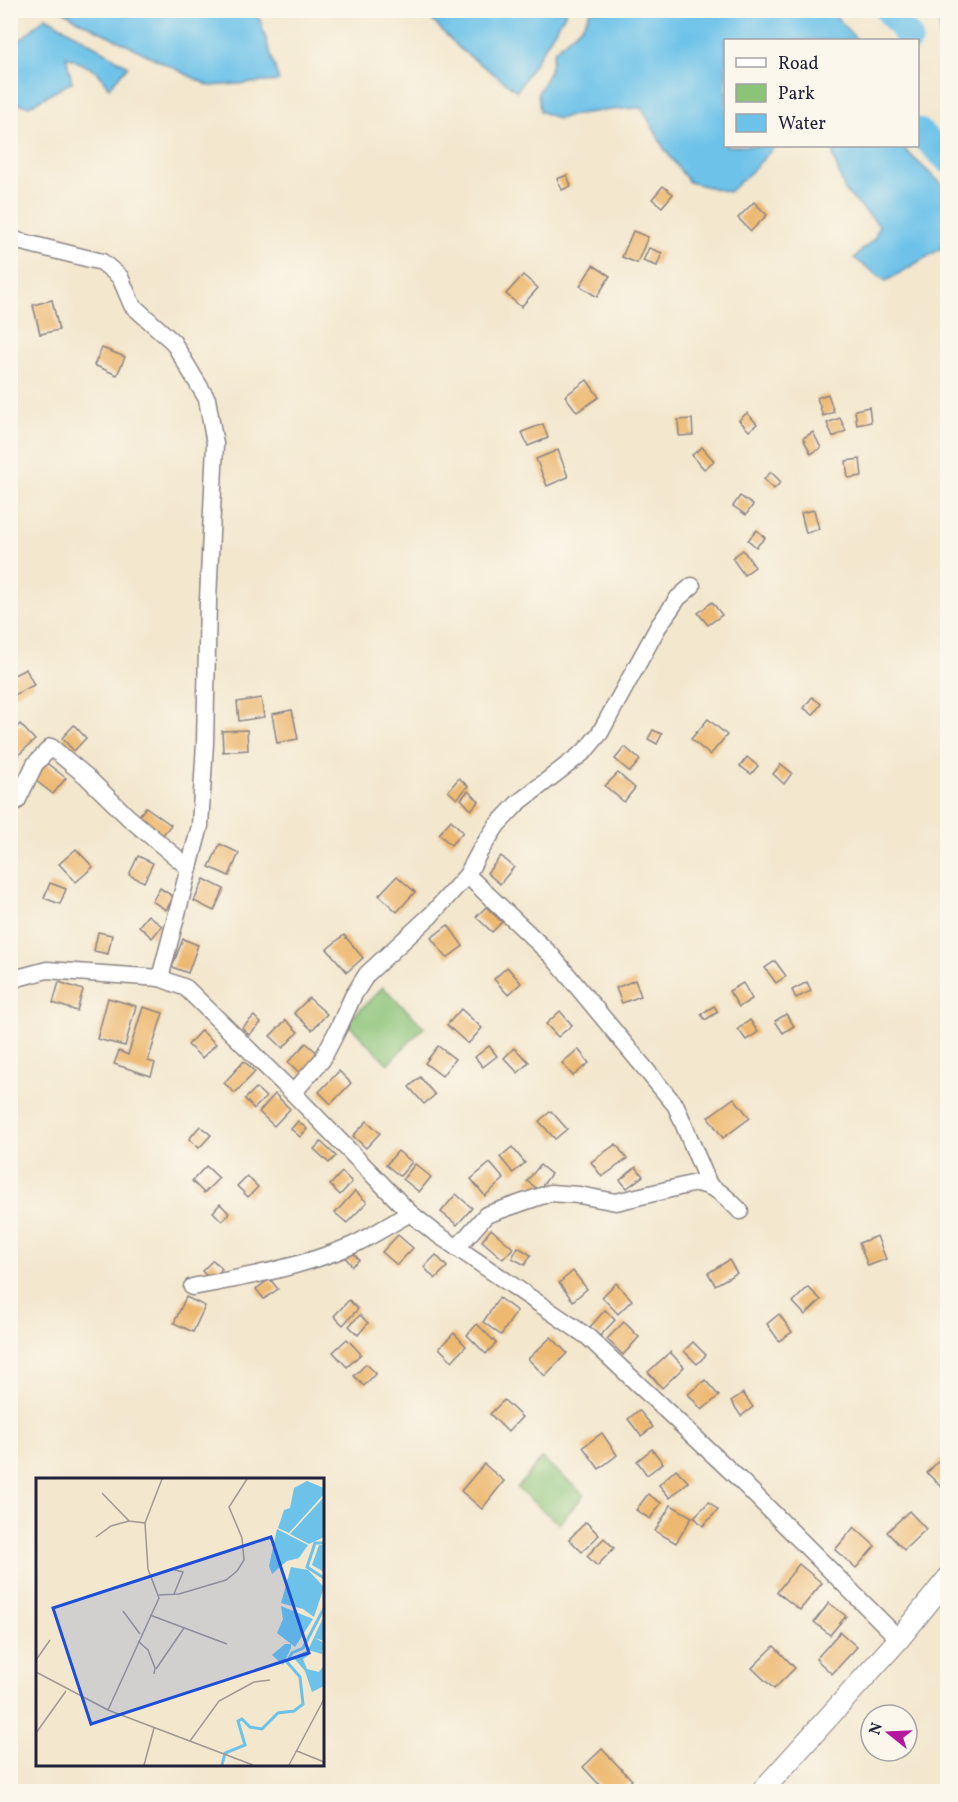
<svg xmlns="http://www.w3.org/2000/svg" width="958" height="1802" font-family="Vollkorn,serif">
<rect width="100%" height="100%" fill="#fbf7ec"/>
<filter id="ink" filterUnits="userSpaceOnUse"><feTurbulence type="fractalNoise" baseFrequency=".0167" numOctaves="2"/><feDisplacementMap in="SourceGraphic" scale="12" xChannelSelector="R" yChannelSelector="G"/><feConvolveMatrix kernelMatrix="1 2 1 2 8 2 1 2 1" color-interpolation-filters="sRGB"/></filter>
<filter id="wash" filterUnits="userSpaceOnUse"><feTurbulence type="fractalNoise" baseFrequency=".008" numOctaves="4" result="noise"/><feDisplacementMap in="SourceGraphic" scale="24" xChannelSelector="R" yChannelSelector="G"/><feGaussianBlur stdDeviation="1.35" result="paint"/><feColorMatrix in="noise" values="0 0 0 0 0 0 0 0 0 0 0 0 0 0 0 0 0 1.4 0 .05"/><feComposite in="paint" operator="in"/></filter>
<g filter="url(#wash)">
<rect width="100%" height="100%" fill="#f3e7ce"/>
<g fill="#8bc377" stroke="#567259" stroke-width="1.5">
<path d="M383 987 424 1027 388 1064 347 1023Z"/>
<path d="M542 1458 584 1495 559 1524 517 1488Z"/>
</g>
<g fill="#6dc2e9" stroke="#487292" stroke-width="1.5">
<path d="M945 10 948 11 947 118 939 20Z"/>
<path d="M63 11H250L260 20 279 81 210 86 79 21Z"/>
<path d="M423 11H567L517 91 460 49Z"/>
<path d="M591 11H831L857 40H726V146H775L751 172 729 192 689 182 665 150 642 108C614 109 585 111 558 119L540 111 538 93 550 71 554 51 583 25Z"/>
<path d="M46 17 128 66 109 88 97 71 66 56 72 82 29 106 11 102V48Z"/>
<path d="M836 146H901L947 189V245L886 281 854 258 875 238 879 225 845 191 833 156Z"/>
</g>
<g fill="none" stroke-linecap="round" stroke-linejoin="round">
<g stroke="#6dc2e9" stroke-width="27">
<path d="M888 10 909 37V40"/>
<path d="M918 131 948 160"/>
</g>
</g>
<g id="blocks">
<g fill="#edb870">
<path d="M567 175 571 186 562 190 557 179Z"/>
<path d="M663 186 673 194 662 207 652 199Z"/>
<path d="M10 189 16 208 10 210Z"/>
<path d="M754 202 767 215 751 231 738 218Z"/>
<path d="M633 231 648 237 637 263 622 257Z"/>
<path d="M649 248 662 253 657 266 643 261Z"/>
<path d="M593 265 610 276 597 297 580 286Z"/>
<path d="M523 275 538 288 521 307 506 294Z"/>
<path d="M52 300 59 330 40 334 33 305Z"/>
<path d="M102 348 125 357 117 375 94 365Z"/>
<path d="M587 380 599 397 577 412 565 396Z"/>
<path d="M828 394 834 412 823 416 817 398Z"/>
<path d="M869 407 871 422 857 425 855 410Z"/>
<path d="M747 413 757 424 749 431 739 420Z"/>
<path d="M840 418 846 431 833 437 827 423Z"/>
<path d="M692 419 693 435 679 436 678 420Z"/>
<path d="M543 424 548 438 528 446 522 432Z"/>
<path d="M813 432 821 448 811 454 803 438Z"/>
<path d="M702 447 714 461 704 469 692 455Z"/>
<path d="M558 450 568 477 547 486 536 459Z"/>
<path d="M860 459 862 476 848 478 846 461Z"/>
<path d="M771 472 781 482 774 489 764 479Z"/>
<path d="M740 496 753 505 746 515 733 506Z"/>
<path d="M814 510 819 529 806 533 801 513Z"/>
<path d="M757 530 765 538 756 547 748 540Z"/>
<path d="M743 550 755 567 744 575 732 558Z"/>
<path d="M712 602 722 615 708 625 698 613Z"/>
<path d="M26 669 34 685 14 695 10 688V677Z"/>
<path d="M812 697 821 704 813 715 804 708Z"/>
<path d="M261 698 264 717 239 721 237 702Z"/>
<path d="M292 710 298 739 277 743 272 714Z"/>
<path d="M708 719 727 735 710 755 691 739Z"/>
<path d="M20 724 35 740 16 757 10 752V733Z"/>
<path d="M74 725 86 738 74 751 62 738Z"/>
<path d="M247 730 248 750 223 752 222 731Z"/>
<path d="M653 730 662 734 657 744 648 739Z"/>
<path d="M625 747 640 760 630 772 615 759Z"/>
<path d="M747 757 758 766 751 774 740 766Z"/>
<path d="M44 761 66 778 53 794 31 777Z"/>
<path d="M781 764 792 773 784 784 773 774Z"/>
<path d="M618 773 635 788 624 802 605 786Z"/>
<path d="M459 778 468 786 457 799 448 791Z"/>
<path d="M468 791 479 801 471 810 461 799Z"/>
<path d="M146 807 171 825 162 836 138 817Z"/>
<path d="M451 820 463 832 451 845 439 834Z"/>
<path d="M220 844 239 853 229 876 209 867Z"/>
<path d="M76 849 93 867 76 882 59 864Z"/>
<path d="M138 856 153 863 144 882 129 875Z"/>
<path d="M501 856 514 867 500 884 487 873Z"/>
<path d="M397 876 415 892 397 912 379 895Z"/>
<path d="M204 879 224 889 214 911 194 901Z"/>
<path d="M50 883 66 889 60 904 44 898Z"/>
<path d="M160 888 174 897 166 910 152 901Z"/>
<path d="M486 907 502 922 492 932 476 917Z"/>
<path d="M148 915 162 926 152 938 139 926Z"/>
<path d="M448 925 463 946 447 958 431 938Z"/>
<path d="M98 932 112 935 108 954 94 951Z"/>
<path d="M344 935 363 958 347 972 327 949Z"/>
<path d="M183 939 198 945 188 973 172 967Z"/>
<path d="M775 961 786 976 776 983 765 968Z"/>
<path d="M507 967 521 983 508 995 494 979Z"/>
<path d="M635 980 641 996 622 1003 616 988Z"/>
<path d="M59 982 83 990 77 1011 53 1003Z"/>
<path d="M807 982 811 991 796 998 792 990Z"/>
<path d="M743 983 752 999 739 1007 729 991Z"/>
<path d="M108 998 136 1006 125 1046 97 1039Z"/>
<path d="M309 998 327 1014 312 1030 294 1013Z"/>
<path d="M714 1006 718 1012 705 1020 701 1014Z"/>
<path d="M143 1007 163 1013 148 1061 155 1063 151 1076 114 1064 119 1051 128 1055Z"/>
<path d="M461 1009 482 1028 468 1044 447 1025Z"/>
<path d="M560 1011 572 1025 558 1037 546 1024Z"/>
<path d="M786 1014 794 1026 783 1033 775 1021Z"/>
<path d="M254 1016 261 1023 249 1035 242 1028Z"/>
<path d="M286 1020 298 1032 283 1048 270 1036Z"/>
<path d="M750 1020 758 1032 746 1040 738 1029Z"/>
<path d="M201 1030 216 1044 202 1058 188 1045Z"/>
<path d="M306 1043 320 1055 302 1075 288 1062Z"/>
<path d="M438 1046 455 1059 442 1076 425 1063Z"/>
<path d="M489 1046 497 1056 483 1067 475 1057Z"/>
<path d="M514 1048 529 1062 518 1073 504 1058Z"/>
<path d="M578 1049 589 1063 573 1076 562 1063Z"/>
<path d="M244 1061 255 1072 235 1093 224 1083Z"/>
<path d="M339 1071 351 1083 331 1104 319 1092Z"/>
<path d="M420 1077 435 1095 424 1104 409 1087Z"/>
<path d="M256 1088 266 1097 254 1109 245 1099Z"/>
<path d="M275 1094 290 1109 274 1126 259 1112Z"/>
<path d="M734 1098 750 1118 723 1138 708 1117Z"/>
<path d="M551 1111 567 1129 555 1139 539 1121Z"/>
<path d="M298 1121 307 1129 300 1137 291 1129Z"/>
<path d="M367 1121 380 1133 366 1148 353 1136Z"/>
<path d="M200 1126 211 1135 199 1148 189 1139Z"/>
<path d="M321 1142 336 1156 329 1163 314 1149Z"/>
<path d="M616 1144 627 1159 602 1177 591 1162Z"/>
<path d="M512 1147 525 1163 513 1173 500 1157Z"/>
<path d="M398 1151 412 1162 400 1176 386 1165Z"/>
<path d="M490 1163 504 1179 485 1196 471 1179Z"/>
<path d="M415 1164 431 1177 419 1192 403 1179Z"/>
<path d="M540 1165 551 1174 539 1190 527 1181Z"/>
<path d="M206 1166 219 1178 204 1193 192 1181Z"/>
<path d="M636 1167 643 1176 627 1188 620 1180Z"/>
<path d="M342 1172 352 1182 340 1195 330 1185Z"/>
<path d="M247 1176 258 1187 248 1197 237 1186Z"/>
<path d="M355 1191 367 1202 347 1223 335 1213Z"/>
<path d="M456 1194 472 1208 457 1225 441 1212Z"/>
<path d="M220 1204 229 1213 222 1221 213 1212Z"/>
<path d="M491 1229 513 1248 503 1259 482 1241Z"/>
<path d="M398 1235 413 1248 397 1265 382 1252Z"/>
<path d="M877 1236 886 1259 868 1266 859 1243Z"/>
<path d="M518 1247 531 1255 525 1265 512 1258Z"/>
<path d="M352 1251 359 1260 352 1266 345 1257Z"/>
<path d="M436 1255 447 1267 435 1279 424 1267Z"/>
<path d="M213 1260 222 1269 211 1280 202 1271Z"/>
<path d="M729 1260 737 1273 715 1285 708 1273Z"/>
<path d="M573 1271 587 1289 573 1301 559 1283Z"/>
<path d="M270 1279 278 1289 264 1299 256 1289Z"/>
<path d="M616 1283 632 1300 618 1314 602 1297Z"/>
<path d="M808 1287 821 1300 805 1315 793 1302Z"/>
<path d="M186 1297 205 1306 193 1332 174 1323Z"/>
<path d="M499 1298 517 1311 501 1335 483 1322Z"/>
<path d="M349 1300 358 1309 343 1325 334 1316Z"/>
<path d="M605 1310 615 1320 600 1336 590 1327Z"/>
<path d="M779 1314 792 1332 779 1341 767 1324Z"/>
<path d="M360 1315 368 1323 358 1335 349 1326Z"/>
<path d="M624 1322 639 1337 623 1355 607 1339Z"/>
<path d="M477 1324 496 1343 486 1354 467 1335Z"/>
<path d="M454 1333 466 1346 452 1361 439 1348Z"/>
<path d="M551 1337 567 1353 545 1376 528 1359Z"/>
<path d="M347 1339 361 1354 347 1367 333 1352Z"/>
<path d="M693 1342 706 1355 697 1364 684 1351Z"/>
<path d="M670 1352 684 1367 662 1388 648 1372Z"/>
<path d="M366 1364 376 1373 364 1386 354 1376Z"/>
<path d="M705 1380 719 1396 702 1410 688 1394Z"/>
<path d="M743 1393 753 1407 741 1416 731 1401Z"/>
<path d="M504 1400 522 1417 508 1432 490 1414Z"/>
<path d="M639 1410 653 1427 641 1436 628 1419Z"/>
<path d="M602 1433 617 1455 599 1469 583 1447Z"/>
<path d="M652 1449 663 1463 647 1475 637 1461Z"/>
<path d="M944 1455 948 1459V1493L927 1473Z"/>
<path d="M484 1464 504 1481 482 1509 461 1491Z"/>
<path d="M676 1469 688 1482 670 1498 659 1485Z"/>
<path d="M648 1494 661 1503 650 1519 636 1510Z"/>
<path d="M709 1502 718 1510 703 1526 694 1517Z"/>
<path d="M671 1505 692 1517 676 1543 655 1531Z"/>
<path d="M909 1511 926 1529 904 1550 887 1532Z"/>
<path d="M586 1522 599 1535 582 1552 569 1539Z"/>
<path d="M854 1527 875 1546 856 1568 835 1550Z"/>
<path d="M604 1538 614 1548 597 1566 587 1556Z"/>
<path d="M799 1564 822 1583 800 1610 777 1592Z"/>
<path d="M829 1603 846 1616 830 1635 814 1622Z"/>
<path d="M840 1632 857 1647 832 1674 816 1659Z"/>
<path d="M774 1646 795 1668 774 1689 752 1668Z"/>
<path d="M602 1749 632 1780 620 1792H606L583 1767Z"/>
</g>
</g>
</g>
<g filter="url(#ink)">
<use href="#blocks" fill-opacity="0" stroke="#8a8484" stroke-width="1.5"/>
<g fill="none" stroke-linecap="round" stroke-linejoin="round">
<defs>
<g id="minor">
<path d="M10 239 102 262 120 277 132 305 173 342 207 399 215 444 208 600 205 743 200 826 160 978"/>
<path d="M17 801 35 764 51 747 86 776 128 817 189 868"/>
<path d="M467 875 552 956 676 1106 709 1185"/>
<path d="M10 980 47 970 160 978 186 988 293 1093 410 1213 434 1232 588 1337 738 1478 899 1639"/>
<path d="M293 1093 322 1060 339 1027 353 996 367 974 431 915 467 875 480 851 497 825 518 803 585 751 600 733 658 627 678 598 692 586"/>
<path d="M457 1248 486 1215 550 1193 579 1195 616 1202 696 1183C717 1186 726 1197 740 1211"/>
<path d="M192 1287C246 1277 302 1267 353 1245 372 1236 391 1224 410 1213"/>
</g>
<path id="major" d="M761 1792 899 1639 948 1578"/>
</defs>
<use href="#minor" stroke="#8a8484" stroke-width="19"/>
<use href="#major" stroke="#8a8484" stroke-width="23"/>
<use href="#minor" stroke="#fff" stroke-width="16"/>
<use href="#major" stroke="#fff" stroke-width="21"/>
</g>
</g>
<g transform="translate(36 1478)">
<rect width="288" height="288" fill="#f3e7ce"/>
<path d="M271 3 288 10V16L253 55 242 50 248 32 254 30 258 10ZM288 19V59L273 66 254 56ZM241 51 272 67 263 80 251 83 236 96 233 88ZM283 67H288V94L276 87ZM255 89 272 92 288 109 278 139 267 131 245 125ZM245 128 277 141 259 169 241 155 247 141ZM288 138V163L279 160 288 165 286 176 272 172ZM249 166H255V170L247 187 236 177ZM270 173 273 177 267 181 271 191 283 194 288 187V208L276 214 269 193 257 179Z" fill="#6dc2e9"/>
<path fill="none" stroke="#6dc2e9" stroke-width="3" d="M288 65H279L271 89 288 100M186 287 189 275 209 267 202 243 206 241 214 249 226 251 242 235 258 233 267 226 264 199 251 184 256 175 267 170 288 130"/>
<path fill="none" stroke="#9f9893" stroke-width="1.5" d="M66 15 93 43 109 45M60 59 75 48 93 43M138 116 147 94 139 92M123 117 143 116 190 102 201 93 208 82 206 60 193 29 211 1M87 133 104 156M114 137 191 166M102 163 112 172 119 190 118 196M0 182 14 162M120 191 148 150M0 194 72 232 217 287M72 232 123 120 112 91 109 45 126 1M0 255 30 213M154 263 183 223 218 204 234 202M261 273 288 284M108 287 118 250M253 287 288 221"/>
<path fill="#1d4ed8" fill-opacity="0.15" stroke="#1d4ed8" stroke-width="3" d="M235 59 273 175 55 246 17 130Z"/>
<rect width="288" height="288" fill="none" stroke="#22223b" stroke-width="3"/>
</g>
<rect width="958" height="1802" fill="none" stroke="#fbf7ec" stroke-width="36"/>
<rect x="724" y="39" width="195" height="108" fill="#fbf7ec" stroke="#a4a2a5" stroke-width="1.5"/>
<rect x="736" y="58" width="30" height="9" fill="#ffffff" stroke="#a4a2a5" stroke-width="1.5"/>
<text x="778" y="69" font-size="18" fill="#22223b">Road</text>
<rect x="736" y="84" width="30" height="18" fill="#8bc377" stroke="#a4a2a5" stroke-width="1.5"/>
<text x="778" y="99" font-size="18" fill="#22223b">Park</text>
<rect x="736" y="114" width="30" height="18" fill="#6dc2e9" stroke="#a4a2a5" stroke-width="1.5"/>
<text x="778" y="129" font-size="18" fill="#22223b">Water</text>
<g transform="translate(889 1733) rotate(288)"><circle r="28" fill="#fbf7ec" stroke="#a4a2a5" stroke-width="1.5"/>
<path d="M0-4.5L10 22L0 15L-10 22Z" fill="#b5179e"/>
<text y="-9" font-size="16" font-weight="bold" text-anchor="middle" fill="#22223b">N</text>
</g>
</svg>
